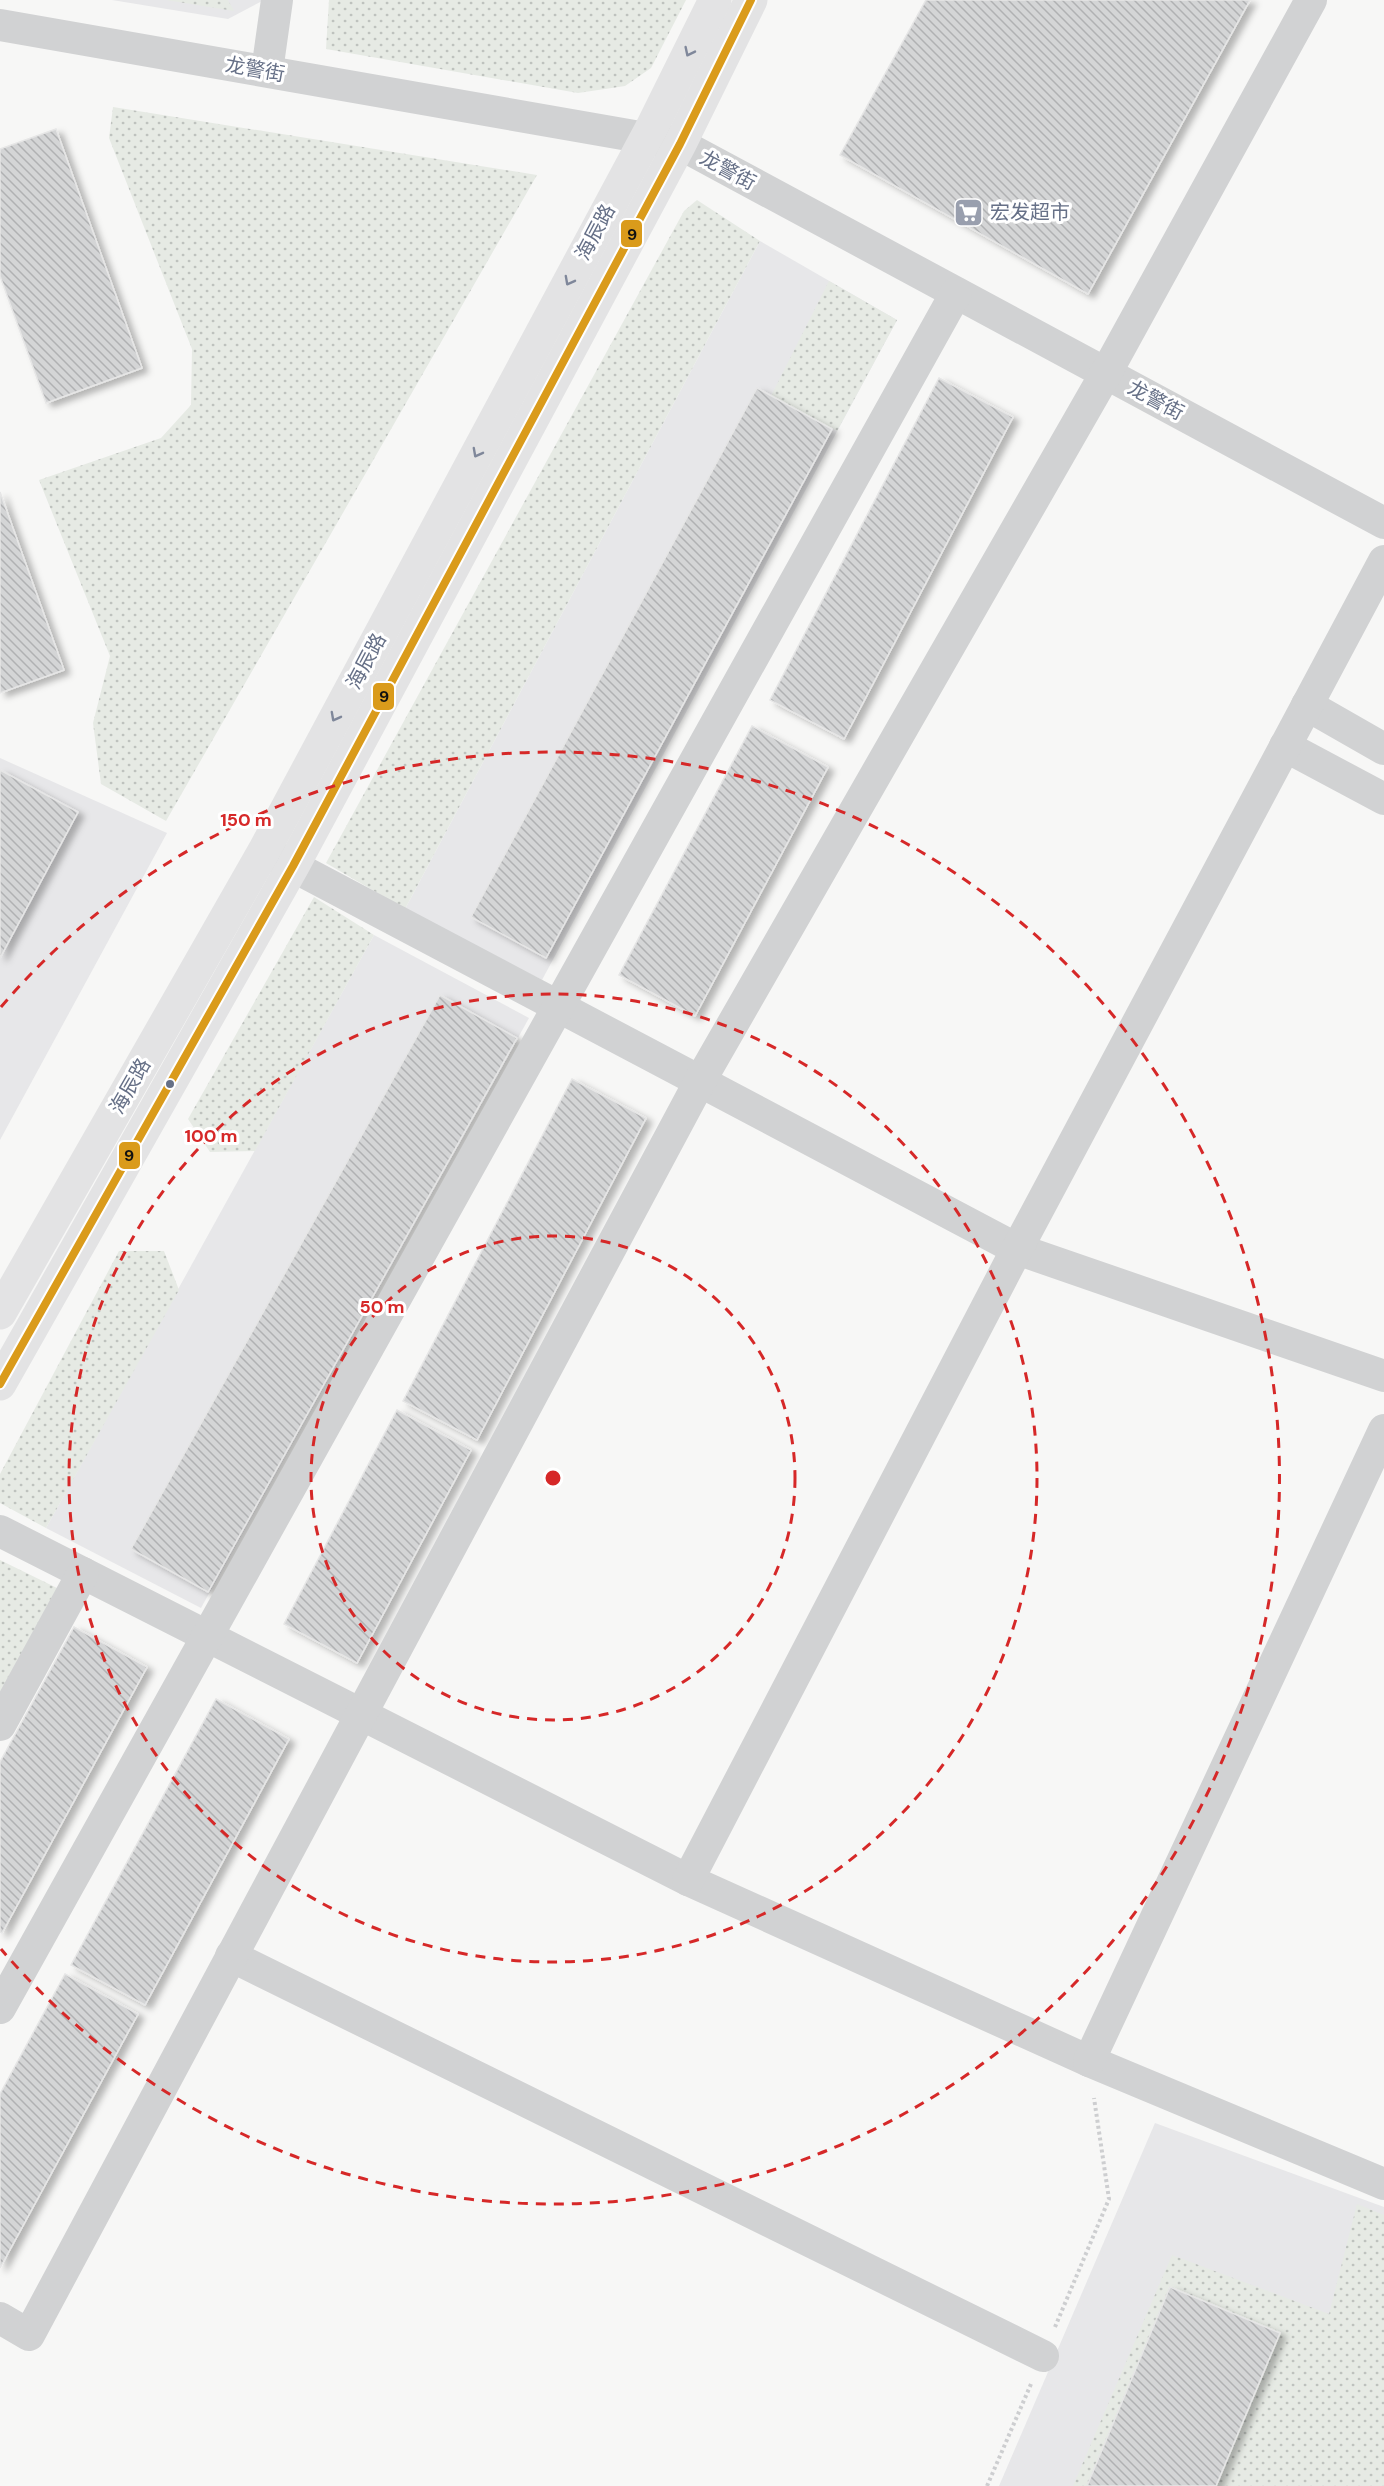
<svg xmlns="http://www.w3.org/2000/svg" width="1384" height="2486" font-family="'DM Sans','Noto Sans SC',sans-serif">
<defs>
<pattern id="grass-dots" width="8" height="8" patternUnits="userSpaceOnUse" patternTransform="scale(1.5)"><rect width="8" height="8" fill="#e6eae4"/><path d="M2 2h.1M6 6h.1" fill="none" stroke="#bec2be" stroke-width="1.8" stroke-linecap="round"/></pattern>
<pattern id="building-back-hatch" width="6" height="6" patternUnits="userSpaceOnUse" patternTransform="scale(1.5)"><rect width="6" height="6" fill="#d4d5d6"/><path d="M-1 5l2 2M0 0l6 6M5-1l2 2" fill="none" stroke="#b0b1b3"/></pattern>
<filter id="shadow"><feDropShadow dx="6" dy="4" stdDeviation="3" flood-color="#0004"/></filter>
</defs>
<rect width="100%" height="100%" fill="#f7f7f6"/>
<g fill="#e7e7e9">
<path d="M112 0H264L228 19Z"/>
<path d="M760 241 897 320 542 980 405 909Z"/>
<path d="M0 758 167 833 0 1140Z"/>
<path d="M374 935 529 1018 201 1608 46 1528Z"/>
<path d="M1155 2123 1384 2207V2486H999Z"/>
</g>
<g fill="url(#grass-dots)">
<path d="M166 0H228L234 11Z"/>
<path d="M329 0H686L651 68 625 86 578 93 326 49Z"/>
<path d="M113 107 537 175 166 821 101 784 93 723 110 656 39 480 161 438 191 405 192 349 109 138Z"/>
<path d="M697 200 760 241 405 909 326 863 684 211Z"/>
<path d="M829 281 897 320 837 431 771 396Z"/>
<path d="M314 897 374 935 255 1151 210 1152 188 1119Z"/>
<path d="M119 1251H164L179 1290 46 1528 0 1503V1474Z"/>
<path d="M0 1560 57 1588 0 1693Z"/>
<path d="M1357 2204 1384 2215V2486H1073L1172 2255 1329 2314Z"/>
</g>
<g fill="url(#building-back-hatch)" stroke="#e6e6e6" stroke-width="1.5" filter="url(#shadow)">
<path d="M926 0H1250L1088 294 840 155Z"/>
<path d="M56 129 142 368 46 403 0 276V149Z"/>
<path d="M939 378 1013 417 844 739 770 700Z"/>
<path d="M757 388 832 429 546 958 471 917Z"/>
<path d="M0 492 64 670 0 693Z"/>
<path d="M752 726 828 767 695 1016 619 975Z"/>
<path d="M0 770 78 812 0 958Z"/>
<path d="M440 995 517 1038 208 1592 131 1549Z"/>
<path d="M572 1079 646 1118 477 1440 403 1401Z"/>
<path d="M397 1410 471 1450 357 1663 284 1624Z"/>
<path d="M74 1627 147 1667 2 1933 0 1932V1762Z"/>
<path d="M216 1699 289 1739 145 2005 71 1965Z"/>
<path d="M65 1974 138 2014 0 2268V2094Z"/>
<path d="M1170 2287 1280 2333 1216 2486H1087Z"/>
</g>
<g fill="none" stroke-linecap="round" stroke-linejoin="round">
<g stroke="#cdced0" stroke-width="4" stroke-dasharray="3 3" stroke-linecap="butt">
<path d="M1055 2327 1109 2199 1094 2098"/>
<path d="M987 2486 1031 2384"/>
</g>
<g stroke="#d1d2d3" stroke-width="32">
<path d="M0 25 680 144 1384 523"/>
<path d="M267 71 277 0"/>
<path d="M1307 705 1384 749"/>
<path d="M1285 746 1384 799"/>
<path d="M270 854 1017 1249 1384 1376"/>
<path d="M0 1531 688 1880 1089 2061 1384 2184"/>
<path d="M0 1725 83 1573"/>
<path d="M688 1880 1017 1249 1384 561"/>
<path d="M231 1956 1043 2356"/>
<path d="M0 2008 956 293"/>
<path d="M1089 2061 1384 1430"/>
<path d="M0 2318 29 2335 700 1081 1106 373 1311 0"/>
</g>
<g stroke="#e3e3e4" stroke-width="33">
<path d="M0 1313 264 851 651 129 715 0"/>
<path d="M0 1384 293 866 680 144 751 0"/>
</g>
<defs>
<path id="bus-1" d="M0 1384 293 866 680 144 751 0"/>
</defs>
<use href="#bus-1" stroke="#fff" stroke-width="12"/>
<use href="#bus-1" stroke="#da9b1b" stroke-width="8"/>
</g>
<defs><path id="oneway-chevron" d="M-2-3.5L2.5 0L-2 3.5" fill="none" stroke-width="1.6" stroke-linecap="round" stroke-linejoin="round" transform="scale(1.5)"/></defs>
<g stroke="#7f879a">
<use href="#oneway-chevron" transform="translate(689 52) rotate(116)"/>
<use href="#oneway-chevron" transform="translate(569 281) rotate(118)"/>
<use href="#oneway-chevron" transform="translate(477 453) rotate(118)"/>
<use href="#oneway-chevron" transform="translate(335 717) rotate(118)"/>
</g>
<g fill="none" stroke="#d62828" stroke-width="3" stroke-dasharray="10 8">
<circle cx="553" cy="1478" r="242"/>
<circle cx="553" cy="1478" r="484"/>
<path d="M1 1007A726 726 0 1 1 1 1949"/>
</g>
<defs>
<symbol id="supermarket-square" viewBox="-11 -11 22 22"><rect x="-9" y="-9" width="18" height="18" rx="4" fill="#999fae" stroke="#fff"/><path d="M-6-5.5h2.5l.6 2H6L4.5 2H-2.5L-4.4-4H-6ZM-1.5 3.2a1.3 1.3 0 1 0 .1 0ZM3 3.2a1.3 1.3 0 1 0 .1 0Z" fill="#fff"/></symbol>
</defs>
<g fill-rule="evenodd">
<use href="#supermarket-square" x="952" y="196" width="33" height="33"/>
</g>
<circle fill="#667087" stroke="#fff" stroke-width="2" cx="170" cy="1084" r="5"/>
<g text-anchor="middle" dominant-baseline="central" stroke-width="6" stroke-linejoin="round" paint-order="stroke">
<g font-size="20" fill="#667087" stroke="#fff">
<text transform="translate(255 69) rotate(10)">龙警街</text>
<text transform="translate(728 170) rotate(28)">龙警街</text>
<text transform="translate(595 232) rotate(-62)">海辰路</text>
<text transform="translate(1156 400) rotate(28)">龙警街</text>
<text transform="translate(366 661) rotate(-62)">海辰路</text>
<text transform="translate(130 1086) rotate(-60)">海辰路</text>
</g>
<g font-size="20" fill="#667087" stroke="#fff" text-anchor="start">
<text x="990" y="212">宏发超市</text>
</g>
</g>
<circle cx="553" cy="1478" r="9" fill="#d62828" stroke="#fff" stroke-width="3"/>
<g font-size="18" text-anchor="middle" font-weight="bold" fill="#d62828" stroke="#fff" stroke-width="6" stroke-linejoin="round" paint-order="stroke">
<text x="246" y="826">150 m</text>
<text x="211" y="1142">100 m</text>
<text x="382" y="1313">50 m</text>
</g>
<g stroke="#fff" stroke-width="2">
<rect x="620" y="219" width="23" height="29" rx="6" fill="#da9b1b"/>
<rect x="372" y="682" width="23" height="29" rx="6" fill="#da9b1b"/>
<rect x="118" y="1141" width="23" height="29" rx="6" fill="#da9b1b"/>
</g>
<g font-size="16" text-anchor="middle" font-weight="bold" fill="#111">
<text x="632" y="240">9</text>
<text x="384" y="702">9</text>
<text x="129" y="1161">9</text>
</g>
</svg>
